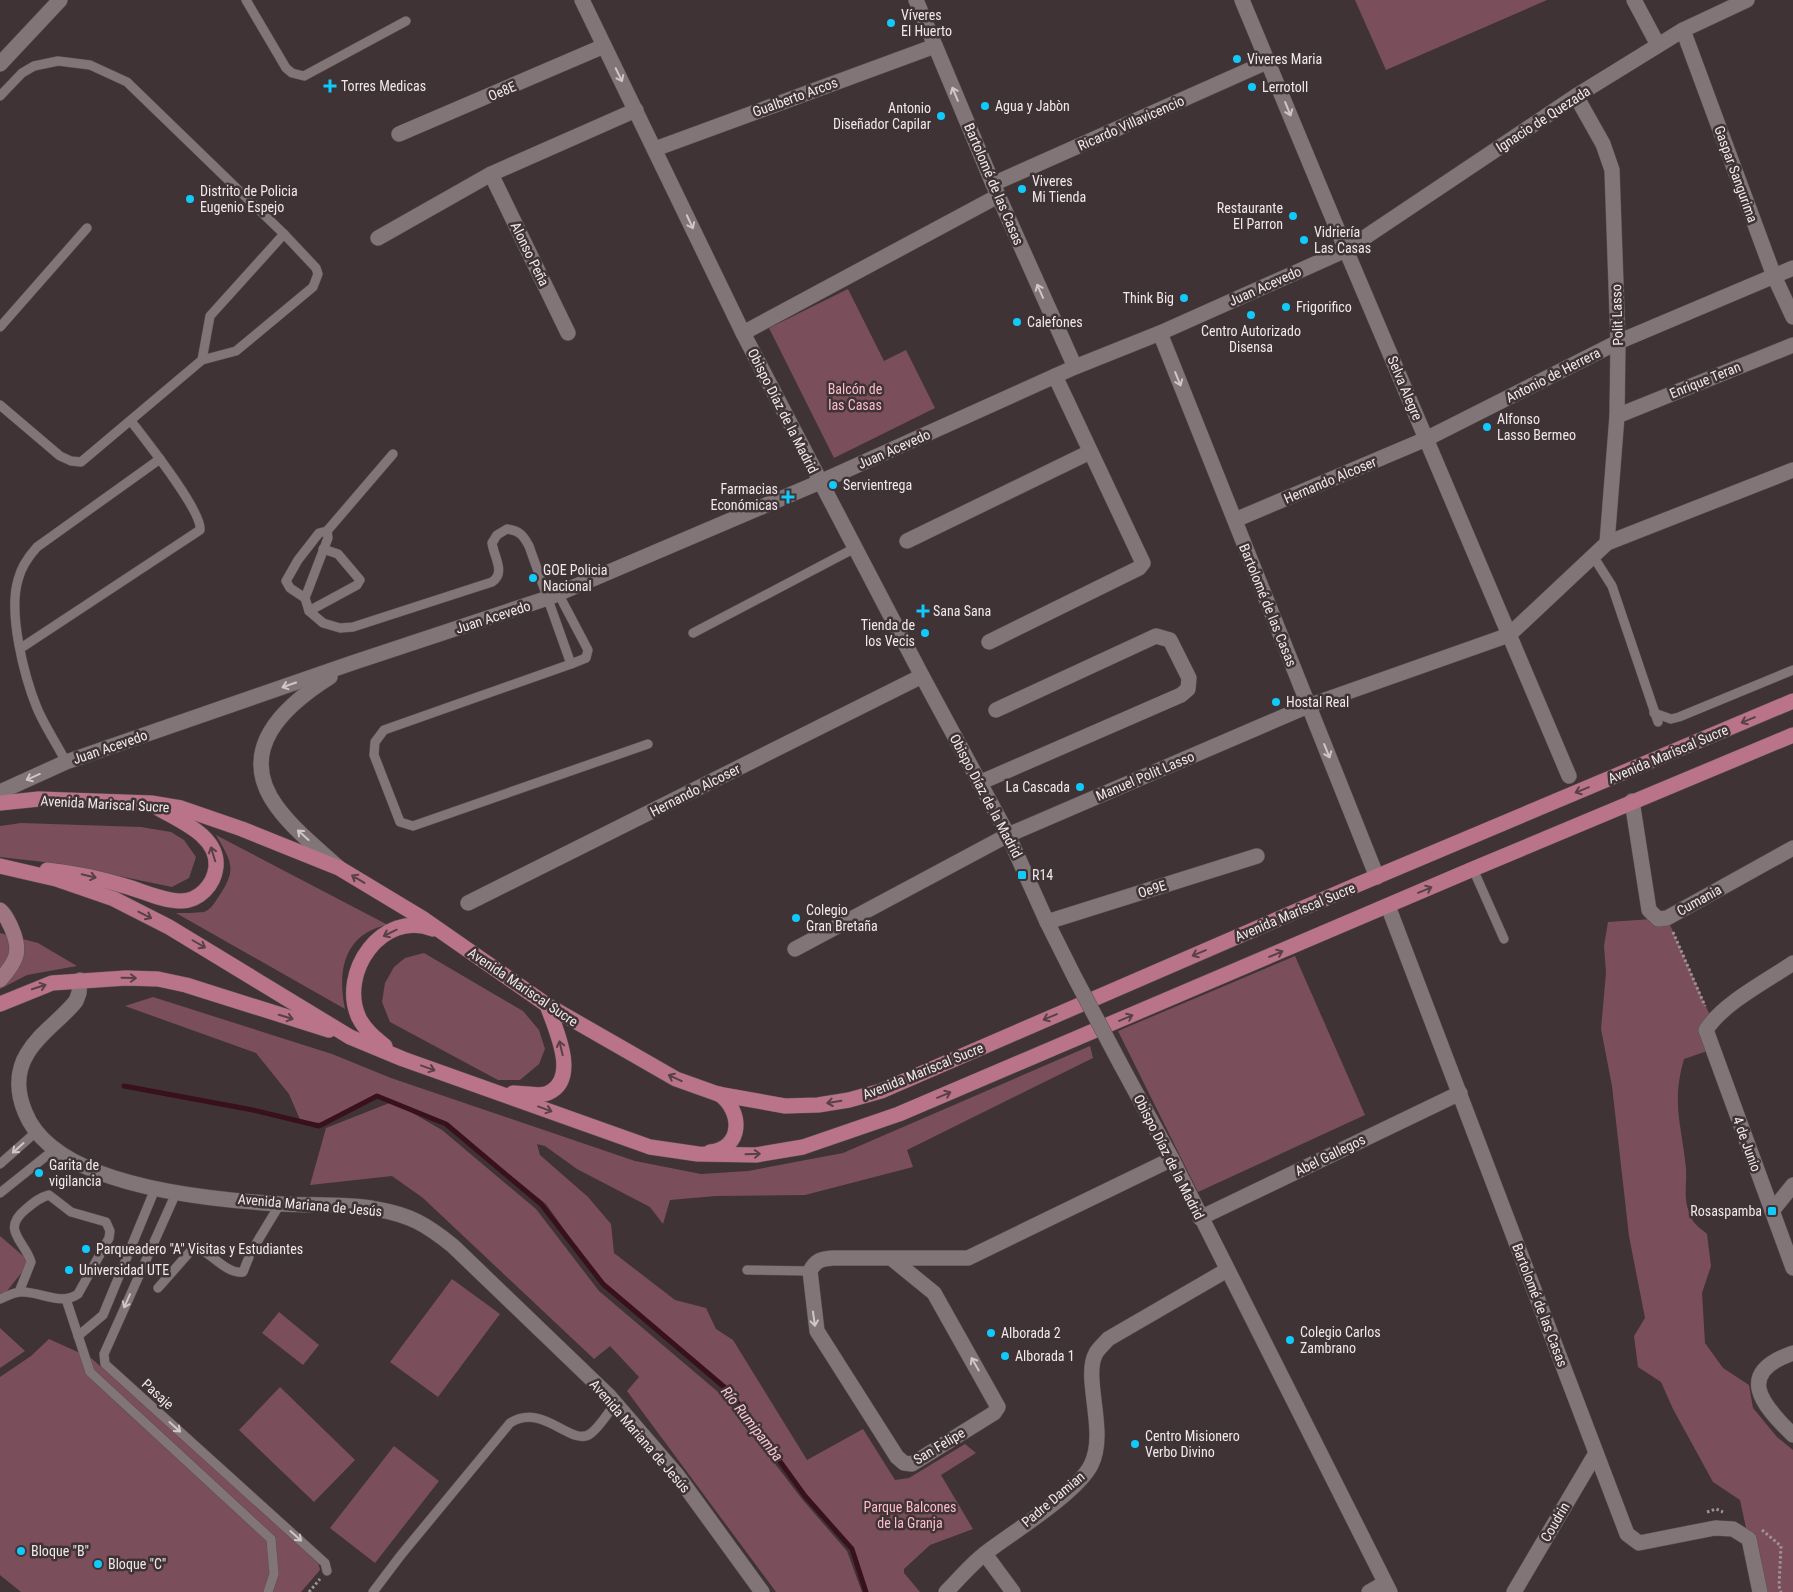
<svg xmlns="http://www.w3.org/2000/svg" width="1793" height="1592" font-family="'Roboto Condensed',sans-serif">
<rect width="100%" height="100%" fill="#3f3336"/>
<g fill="#7a4f5b">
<path d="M1355 0H1547L1386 70Z"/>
<path d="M848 289 884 361 906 350 935 408 834 458 769 328Z"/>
<path d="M21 823 141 827 171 832 184 840 196 857 189 878 172 887 61 864 0 857V826Z"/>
<path d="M216 835 388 925C344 933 337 971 345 1009L176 913C185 913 195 913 204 912 210 910 214 904 217 899 237 870 233 864 216 835Z"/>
<path d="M1667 918 1712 1020 1713 1049 1684 1059C1671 1104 1682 1125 1686 1169 1687 1189 1682 1201 1693 1221 1696 1226 1703 1230 1707 1234L1711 1266 1702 1293 1705 1343 1723 1368 1749 1385 1753 1408 1777 1437 1793 1450V1592H1760L1740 1500 1713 1482 1673 1409 1661 1382 1638 1367 1634 1336 1645 1318 1629 1236 1612 1086 1601 1029 1606 973 1604 946 1608 922Z"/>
<path d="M0 933 38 943 77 966 27 975 0 989Z"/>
<path d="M424 953 523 1011 539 1030 545 1049 539 1064 520 1080H498L390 1022 382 1002 385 983 394 967 405 958Z"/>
<path d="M1295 956 1365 1115 1198 1192 1118 1031Z"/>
<path d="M153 997 332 1054 391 1078 635 1161 701 1174 748 1171 843 1153 1090 1046 1093 1058 907 1150 913 1167 805 1195 716 1196 670 1200 663 1224 650 1207 577 1169 545 1146 537 1144 540 1155 588 1197 611 1224 614 1253 675 1300 706 1308 716 1329 733 1340 807 1460 863 1429 895 1480 909 1478 965 1444 976 1453 941 1475 973 1529 930 1545 904 1569V1573L920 1592H868L852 1549 806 1497 729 1391 603 1284 546 1204 446 1124 397 1104 442 1130 536 1209 599 1291 724 1397 802 1499 847 1551 862 1592H776L627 1391 639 1377 610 1346 594 1359 423 1198 392 1176 310 1185 326 1128 392 1102 377 1096 324 1123 301 1122 289 1094 256 1053 125 1006Z"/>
<path d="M0 1236 30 1262 3 1296 0 1293Z"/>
<path d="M452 1279 500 1314 438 1397 390 1362Z"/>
<path d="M279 1312 319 1345 303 1365 262 1333Z"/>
<path d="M0 1328 25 1351 0 1368Z"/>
<path d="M49 1339 91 1358 317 1558 320 1570 301 1592H21L0 1575V1377L31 1356Z"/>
<path d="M280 1387 355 1460 314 1502 239 1430Z"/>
<path d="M394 1446 439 1481 375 1563 330 1528Z"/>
</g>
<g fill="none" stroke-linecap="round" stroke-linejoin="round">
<path stroke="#38101e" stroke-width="5" d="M124 1086 253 1110 319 1126 377 1096 446 1124 541 1204 603 1284 729 1391 805 1496 852 1549 866 1592"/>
<defs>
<g id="service">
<path d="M246 0 286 68 292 73 304 76 406 21"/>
<path d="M0 96 22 73 34 66 58 61 90 65 127 82 284 234 316 268 318 274 313 287 236 351 202 360 81 462 71 461 60 456 0 405"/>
<path d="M0 327 87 228"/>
<path d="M202 360 210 316 284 234"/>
<path d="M327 531 328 538 305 598 309 611 323 623 340 628 353 627 492 582C506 573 494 557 492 543L497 535 507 529C520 531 523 535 529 546L571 664 384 730 375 742 374 755 400 822 413 826 648 744"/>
<path d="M1593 556 1612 586 1658 722"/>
<path d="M558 593 588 650 586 658 571 664"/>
<path d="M305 598 290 588 286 581 298 560 319 533 327 531 393 454"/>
<path d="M309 611 357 585 360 580 338 554 323 549"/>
<path d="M693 633 855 548"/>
<path d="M21 648 200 530C203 512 144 438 131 421"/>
<path d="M1654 713 1671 719 1679 717 1793 670"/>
<path d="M66 762C57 744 45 727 37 708 24 676 8 613 18 580 21 567 28 557 37 547L160 459"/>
<path d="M1473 869 1504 939"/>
<path d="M0 1164 36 1132"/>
<path d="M0 1193 55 1149"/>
<path d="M176 1193 104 1354 105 1364 325 1563 327 1571"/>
<path d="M747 1270 810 1271"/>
<path d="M158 1288 195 1246C209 1251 227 1275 243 1272L251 1252 280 1204"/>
<path d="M0 1299C8 1296 14 1291 23 1292 41 1292 61 1306 78 1294L109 1238 110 1231 106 1222 71 1212 49 1195C40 1197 33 1203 26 1209 0 1230 25 1241 31 1262L19 1292"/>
<path d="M66 1299 90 1372 271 1539 274 1574 268 1592"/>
<path d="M78 1336 103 1315 155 1189"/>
<path d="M373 1592 401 1555 510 1423C543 1402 571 1447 590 1434 600 1427 608 1412 616 1403"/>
</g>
<g id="minor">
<path d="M582 0 743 333 922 676 1008 835 1047 922 1075 978"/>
<path d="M1634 0 1658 45"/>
<path d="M1683 30 1774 276 1793 317"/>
<path d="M0 64 60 0"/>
<path d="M1576 96 1603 144 1612 170 1618 342 1617 416 1607 543"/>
<path d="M399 134 604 46"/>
<path d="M655 149 935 46"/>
<path d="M491 174 568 333"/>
<path d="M993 184 1269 61"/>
<path d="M378 238 491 174 636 110"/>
<path d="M743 333 998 196"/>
<path d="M1160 333 1377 877"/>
<path d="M1617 416 1793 345"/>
<path d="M1235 520 1426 439 1618 342 1793 268"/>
<path d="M907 541 1090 452"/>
<path d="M989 642 1139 568 1143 563 1055 376"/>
<path d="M1569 776 1346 250 1576 96 1683 30 1747 0"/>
<path d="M979 783 1181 695 1188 689 1189 678 1170 640 1156 636 996 710"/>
<path d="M1632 801 1649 910 1658 919 1667 918 1793 848"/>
<path d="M468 903 922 676"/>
<path d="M1388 906 1627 1534 1639 1543 1715 1528 1733 1529 1749 1539 1760 1592"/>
<path d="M1047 922 1257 856"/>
<path d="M795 949 1008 835 1308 706 1509 635 1607 543 1793 470"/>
<path d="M1793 963C1767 981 1723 1003 1706 1030L1793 1268"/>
<path d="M80 980 79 993 76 1001C61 1020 39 1033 27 1054 16 1072 17 1093 25 1112 54 1187 212 1200 281 1204 312 1206 346 1203 376 1209 410 1215 426 1224 453 1246L609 1396 677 1475 762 1592"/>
<path d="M1121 1065 1172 1159 1390 1592"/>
<path d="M1772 1211 1793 1185"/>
<path d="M1200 1218 1460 1093"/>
<path d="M891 1258 934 1293 998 1407 994 1413 912 1464 904 1463 897 1457 817 1331 810 1271C816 1260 821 1259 833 1258H968L1172 1159"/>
<path d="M1793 1353C1735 1373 1761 1404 1793 1435"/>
<path d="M985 1554 1013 1592"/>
<path d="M946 1592C959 1579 972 1563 987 1552 1013 1532 1077 1493 1091 1465 1108 1432 1082 1377 1096 1353 1099 1348 1105 1343 1108 1339L1227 1270"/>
<path d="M1369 1592 1385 1583"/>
<path d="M1514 1592 1596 1453"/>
</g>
<g id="tertiary">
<path d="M916 0 993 184 1075 367"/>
<path d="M330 677C284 706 235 750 277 807 294 830 317 848 338 867"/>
<path d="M0 792 66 762 352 663 548 598 820 482 1075 367 1160 333 1346 250 1242 0"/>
</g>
<path id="secondary" d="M0 910C6 915 8 921 11 927 22 951 17 961 0 980"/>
<g id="primary">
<path d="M0 803 39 799 151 803 181 808 242 829 339 868 422 918 547 1005 676 1079 718 1094 785 1106 818 1105 849 1100 881 1091 1359 884 1793 701"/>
<path d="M0 866 56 879 114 899 169 927 350 1037 403 1059 650 1147 698 1154 756 1155 803 1147 899 1114 1473 869 1793 735"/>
<path d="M47 870C74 873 99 878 125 886 143 891 162 901 181 901 199 901 214 885 216 867 219 836 180 821 158 808"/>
<path d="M0 1004 52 983 126 978 158 979 186 985 329 1030"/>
<path d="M385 1046C375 1038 365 1030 359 1018 338 973 382 909 433 929"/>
<path d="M513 1093C523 1093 539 1097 548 1093 580 1079 555 1028 547 1005"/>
<path d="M710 1152C743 1148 743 1111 719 1094"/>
</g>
</defs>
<use href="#service" stroke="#5a5052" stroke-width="10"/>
<use href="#minor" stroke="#5a5052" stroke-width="16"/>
<use href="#tertiary" stroke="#5a5052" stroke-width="16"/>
<use href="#secondary" stroke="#5a5052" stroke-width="16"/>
<use href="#primary" stroke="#5a5052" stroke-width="16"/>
<g stroke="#9d9395" stroke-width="3" stroke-dasharray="2.5 2.5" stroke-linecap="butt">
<path d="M1673 932 1705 1006"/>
<path d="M1707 1512 1716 1509 1723 1512"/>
<path d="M1762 1530 1781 1546 1779 1586 1781 1592"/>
<path d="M309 1592 320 1579"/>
</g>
<use href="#service" stroke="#827578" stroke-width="9"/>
<use href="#minor" stroke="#827578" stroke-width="15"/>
<use href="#tertiary" stroke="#827578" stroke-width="15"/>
<use href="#secondary" stroke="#9e7581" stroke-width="15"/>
<use href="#primary" stroke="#ba7489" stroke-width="15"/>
<defs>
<path id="minor-bridge" d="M1075 978 1121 1065"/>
</defs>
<use href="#minor-bridge" stroke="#5a5052" stroke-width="16" stroke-linecap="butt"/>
<use href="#minor-bridge" stroke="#827578" stroke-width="15"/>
</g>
<defs><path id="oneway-shaft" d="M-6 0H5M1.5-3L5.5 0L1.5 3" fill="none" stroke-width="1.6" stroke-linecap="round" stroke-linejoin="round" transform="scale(1.25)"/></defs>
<g stroke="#cfc6c8">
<use href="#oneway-shaft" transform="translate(619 75) rotate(64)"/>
<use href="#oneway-shaft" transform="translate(955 94) rotate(-113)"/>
<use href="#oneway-shaft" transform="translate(1288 109) rotate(68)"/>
<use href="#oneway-shaft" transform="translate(690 222) rotate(65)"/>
<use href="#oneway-shaft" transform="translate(1040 291) rotate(-114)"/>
<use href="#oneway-shaft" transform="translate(1178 379) rotate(68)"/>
<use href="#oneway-shaft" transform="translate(289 685) rotate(161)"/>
<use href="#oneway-shaft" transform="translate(1327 751) rotate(68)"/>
<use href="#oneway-shaft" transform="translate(33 777) rotate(156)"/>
<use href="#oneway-shaft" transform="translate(303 835) rotate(-138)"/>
<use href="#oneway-shaft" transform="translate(18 1148) rotate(138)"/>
<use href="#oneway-shaft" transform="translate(127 1301) rotate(114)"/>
<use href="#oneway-shaft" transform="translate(814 1319) rotate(82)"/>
<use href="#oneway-shaft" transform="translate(975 1364) rotate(-120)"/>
<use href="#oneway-shaft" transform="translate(175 1427) rotate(42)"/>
<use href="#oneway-shaft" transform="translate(296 1536) rotate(42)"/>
</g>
<g stroke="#584047">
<use href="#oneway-shaft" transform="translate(1748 720) rotate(157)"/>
<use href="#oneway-shaft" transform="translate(1582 790) rotate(158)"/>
<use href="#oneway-shaft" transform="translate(213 854) rotate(-107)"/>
<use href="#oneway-shaft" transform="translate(89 876) rotate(13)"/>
<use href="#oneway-shaft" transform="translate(358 879) rotate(-149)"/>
<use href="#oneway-shaft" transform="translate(1425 890) rotate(-23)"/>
<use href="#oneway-shaft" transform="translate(145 915) rotate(27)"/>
<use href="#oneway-shaft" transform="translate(390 933) rotate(154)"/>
<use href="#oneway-shaft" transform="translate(199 944) rotate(30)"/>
<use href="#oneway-shaft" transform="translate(1199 953) rotate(157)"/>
<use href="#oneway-shaft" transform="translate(1276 954) rotate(-23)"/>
<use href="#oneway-shaft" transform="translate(129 978) rotate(1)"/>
<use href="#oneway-shaft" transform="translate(39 987) rotate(-18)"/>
<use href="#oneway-shaft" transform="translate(286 1017) rotate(17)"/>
<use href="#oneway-shaft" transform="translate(1050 1017) rotate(157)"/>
<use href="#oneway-shaft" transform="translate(1126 1018) rotate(-23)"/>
<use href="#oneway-shaft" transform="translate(561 1048) rotate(-103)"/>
<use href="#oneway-shaft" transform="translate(428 1068) rotate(20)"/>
<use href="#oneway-shaft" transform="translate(675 1078) rotate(-155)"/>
<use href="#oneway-shaft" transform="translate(944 1095) rotate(-23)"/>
<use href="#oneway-shaft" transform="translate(834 1102) rotate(171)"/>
<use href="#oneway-shaft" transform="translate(545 1109) rotate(20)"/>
<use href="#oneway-shaft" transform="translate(753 1154) rotate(-2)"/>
</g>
<g fill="#0fcafa" stroke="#3f3336" stroke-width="2">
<circle cx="891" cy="23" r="5"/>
<circle cx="1237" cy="59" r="5"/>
<path d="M327.5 78.5h5v5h5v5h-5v5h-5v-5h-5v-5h5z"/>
<circle cx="1252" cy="87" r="5"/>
<circle cx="985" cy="106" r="5"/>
<circle cx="941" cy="116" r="5"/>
<circle cx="1022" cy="189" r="5"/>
<circle cx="190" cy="199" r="5"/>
<circle cx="1293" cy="216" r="5"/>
<circle cx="1304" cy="240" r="5"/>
<circle cx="1184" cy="298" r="5"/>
<circle cx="1286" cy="307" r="5"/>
<circle cx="1251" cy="315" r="5"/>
<circle cx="1017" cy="322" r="5"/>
<circle cx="1487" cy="427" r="5"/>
<circle cx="833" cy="485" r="5"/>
<path d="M785.5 489.5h5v5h5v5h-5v5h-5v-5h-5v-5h5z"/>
<circle cx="533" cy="578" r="5"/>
<path d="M920.5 603.5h5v5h5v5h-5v5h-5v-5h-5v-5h5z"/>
<circle cx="925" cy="633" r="5"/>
<circle cx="1276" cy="702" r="5"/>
<circle cx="1080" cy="787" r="5"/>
<rect x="1017" y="870" width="10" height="10" rx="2.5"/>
<circle cx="796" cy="918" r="5"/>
<circle cx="39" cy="1173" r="5"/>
<rect x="1767" y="1206" width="10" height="10" rx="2.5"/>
<circle cx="86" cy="1249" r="5"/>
<circle cx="69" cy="1270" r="5"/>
<circle cx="991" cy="1333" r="5"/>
<circle cx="1290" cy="1340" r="5"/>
<circle cx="1005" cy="1356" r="5"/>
<circle cx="1135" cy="1444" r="5"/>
<circle cx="21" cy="1551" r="5"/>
<circle cx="98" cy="1564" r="5"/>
</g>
<g text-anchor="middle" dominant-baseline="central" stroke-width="5" stroke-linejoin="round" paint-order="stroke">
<g font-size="14" fill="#f0e8ea" stroke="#3f3336" text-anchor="start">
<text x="901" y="15">Víveres<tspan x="901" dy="16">El Huerto</tspan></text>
<text x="1247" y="59">Viveres Maria</text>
<text x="341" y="86">Torres Medicas</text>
<text x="1262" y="87">Lerrotoll</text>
<text x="995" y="106">Agua y Jabòn</text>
<text x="931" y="108" text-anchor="end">Antonio<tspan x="931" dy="16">Diseñador Capilar</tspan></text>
<text x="1032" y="181">Viveres<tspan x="1032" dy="16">Mi Tienda</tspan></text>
<text x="200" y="191">Distrito de Policia<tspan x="200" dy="16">Eugenio Espejo</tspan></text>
<text x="1283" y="208" text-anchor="end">Restaurante<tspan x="1283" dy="16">El Parron</tspan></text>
<text x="1314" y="232">Vidriería<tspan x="1314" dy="16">Las Casas</tspan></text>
<text x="1174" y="298" text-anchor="end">Think Big</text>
<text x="1296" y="307">Frigorifico</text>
<text x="1027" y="322">Calefones</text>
<text x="1251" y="331" text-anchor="middle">Centro Autorizado<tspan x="1251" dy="16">Disensa</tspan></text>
<text x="1497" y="419">Alfonso<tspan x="1497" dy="16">Lasso Bermeo</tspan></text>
<text x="843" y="485">Servientrega</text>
<text x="778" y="489" text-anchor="end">Farmacias<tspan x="778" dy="16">Económicas</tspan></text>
<text x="543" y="570">GOE Policia<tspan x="543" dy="16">Nacional</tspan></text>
<text x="933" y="611">Sana Sana</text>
<text x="915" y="625" text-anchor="end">Tienda de<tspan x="915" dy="16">los Vecis</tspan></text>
<text x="1286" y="702">Hostal Real</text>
<text x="1070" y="787" text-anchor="end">La Cascada</text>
<text x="1032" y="875">R14</text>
<text x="806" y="910">Colegio<tspan x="806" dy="16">Gran Bretaña</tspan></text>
<text x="49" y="1165">Garita de<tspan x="49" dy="16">vigilancia</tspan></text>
<text x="1762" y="1211" text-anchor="end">Rosaspamba</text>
<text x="96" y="1249">Parqueadero "A" Visitas y Estudiantes</text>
<text x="79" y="1270">Universidad UTE</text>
<text x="1300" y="1332">Colegio Carlos<tspan x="1300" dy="16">Zambrano</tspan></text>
<text x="1001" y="1333">Alborada 2</text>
<text x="1015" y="1356">Alborada 1</text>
<text x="1145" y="1436">Centro Misionero<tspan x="1145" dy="16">Verbo Divino</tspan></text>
<text x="31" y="1551">Bloque "B"</text>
<text x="108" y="1564">Bloque "C"</text>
</g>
<g font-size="14" fill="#f0e8ea" stroke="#3f3336">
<text transform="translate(502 91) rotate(-23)">Oe8E</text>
<text transform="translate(795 97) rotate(-20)">Gualberto Arcos</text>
<text transform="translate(1543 119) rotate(-33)">Ignacio de Quezada</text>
<text transform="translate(1131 123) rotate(-24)">Ricardo Villavicencio</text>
<text transform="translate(1736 174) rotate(70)">Gaspar Sangurima</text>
<text transform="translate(994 184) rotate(67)">Bartolomé de las Casas</text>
<text transform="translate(530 254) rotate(64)">Alonso Peña</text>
<text transform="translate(1265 286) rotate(-24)">Juan Acevedo</text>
<text transform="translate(1617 315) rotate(-92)">Polit Lasso</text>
<text transform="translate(1553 375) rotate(-27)">Antonio de Herrera</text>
<text transform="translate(1705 380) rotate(-22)">Enrique Teran</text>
<text transform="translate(1405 388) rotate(67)">Selva Alegre</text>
<text transform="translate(783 411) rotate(63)">Obispo Díaz de la Madrid</text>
<text transform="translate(894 449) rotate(-24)">Juan Acevedo</text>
<text transform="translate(1330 480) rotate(-23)">Hernando Alcoser</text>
<text transform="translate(1268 605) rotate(68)">Bartolomé de las Casas</text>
<text transform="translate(493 617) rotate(-18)">Juan Acevedo</text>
<text transform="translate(110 747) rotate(-19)">Juan Acevedo</text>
<text transform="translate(1668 754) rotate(-23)">Avenida Mariscal Sucre</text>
<text transform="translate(1145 776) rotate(-23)">Manuel Polit Lasso</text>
<text transform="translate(695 790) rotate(-27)">Hernando Alcoser</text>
<text transform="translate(986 796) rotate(62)">Obispo Díaz de la Madrid</text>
<text transform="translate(105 804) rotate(3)">Avenida Mariscal Sucre</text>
<text transform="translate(1152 889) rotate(-17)">Oe9E</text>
<text transform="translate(1699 900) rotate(-29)">Cumania</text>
<text transform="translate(1295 912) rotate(-23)">Avenida Mariscal Sucre</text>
<text transform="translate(523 987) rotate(34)">Avenida Mariscal Sucre</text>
<text transform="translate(923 1071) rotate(-22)">Avenida Mariscal Sucre</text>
<text transform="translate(1747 1144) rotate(70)">4 de Junio</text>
<text transform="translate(1330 1155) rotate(-26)">Abel Gallegos</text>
<text transform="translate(1169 1157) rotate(63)">Obispo Díaz de la Madrid</text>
<text transform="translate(310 1205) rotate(5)">Avenida Mariana de Jesús</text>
<text transform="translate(1540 1305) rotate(69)">Bartolomé de las Casas</text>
<text transform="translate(158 1394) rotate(42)">Pasaje</text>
<text transform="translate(640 1436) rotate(49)">Avenida Mariana de Jesús</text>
<text transform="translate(939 1446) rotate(-31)">San Felipe</text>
<text transform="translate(1053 1499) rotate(-40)">Padre Damian</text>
<text transform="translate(1555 1522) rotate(-60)">Coudrin</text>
</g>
<g font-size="14" fill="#fdbdcd" stroke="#3f3336">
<text x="855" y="389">Balcón de<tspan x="855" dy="16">las Casas</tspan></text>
<text x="910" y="1507">Parque Balcones<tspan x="910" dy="16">de la Granja</tspan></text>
</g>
<g font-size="15" font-style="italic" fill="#f6c6d2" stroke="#3f3336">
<text transform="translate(752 1424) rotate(52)">Río Rumipamba</text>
</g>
</g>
</svg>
